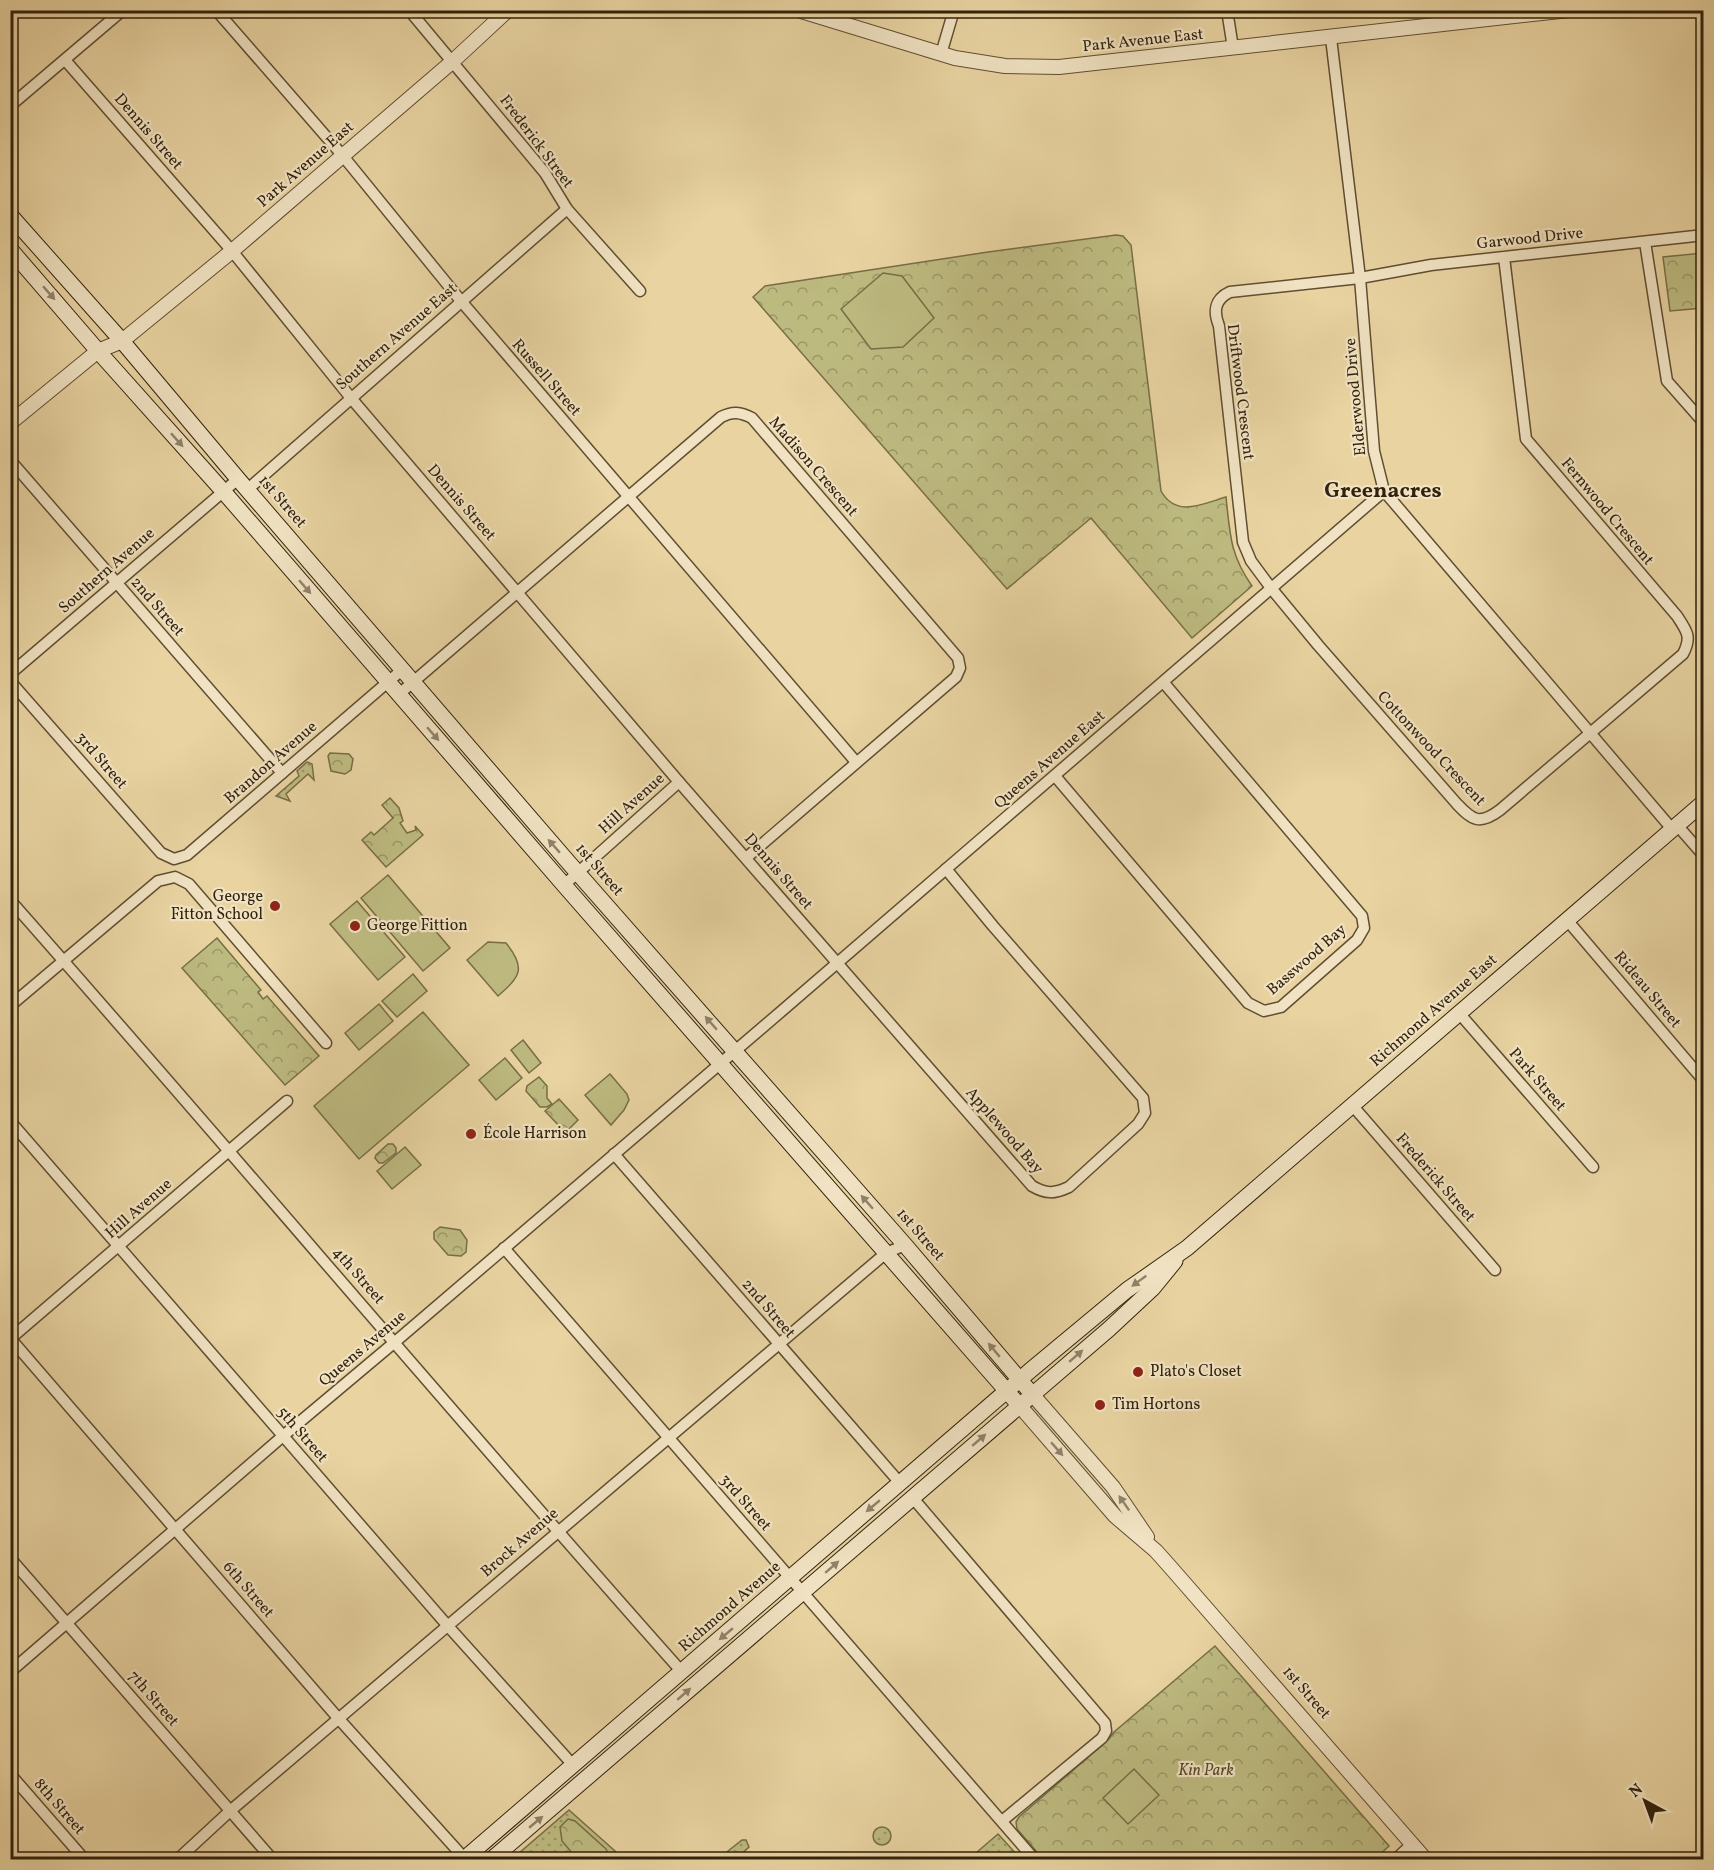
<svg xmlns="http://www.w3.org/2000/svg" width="1714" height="1870" font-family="Vollkorn,serif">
<defs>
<pattern id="grass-dots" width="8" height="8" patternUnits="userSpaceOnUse" patternTransform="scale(1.5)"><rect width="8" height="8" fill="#bdba80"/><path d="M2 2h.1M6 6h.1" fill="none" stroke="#9a9767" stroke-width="1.8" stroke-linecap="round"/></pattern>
<pattern id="forest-crowns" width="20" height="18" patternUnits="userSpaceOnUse" patternTransform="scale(1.5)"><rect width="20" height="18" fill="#bdba80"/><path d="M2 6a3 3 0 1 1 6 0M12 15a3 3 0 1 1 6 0" fill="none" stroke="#9a9767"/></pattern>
</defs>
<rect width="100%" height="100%" fill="#e8d3a1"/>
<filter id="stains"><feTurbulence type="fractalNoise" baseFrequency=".00333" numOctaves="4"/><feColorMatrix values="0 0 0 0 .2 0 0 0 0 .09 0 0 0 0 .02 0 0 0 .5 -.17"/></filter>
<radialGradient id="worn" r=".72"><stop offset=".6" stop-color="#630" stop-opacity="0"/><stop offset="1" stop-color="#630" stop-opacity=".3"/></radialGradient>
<g fill="url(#grass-dots)" stroke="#786e46" stroke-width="1.5">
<path d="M307 762 312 764 314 780 308 774 286 794 290 801 276 796 299 776 297 771Z"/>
<path d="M569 1810 624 1859 511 1860Z"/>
<circle cx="882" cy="1836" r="9"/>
<path d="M998 1834 1021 1859H969Z"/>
<path d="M742 1840H746L749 1847 736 1859H718Z"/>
</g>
<g fill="url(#forest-crowns)" stroke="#786e46" stroke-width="1.5">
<path d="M1116 235 1123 236 1131 245 1161 491C1176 518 1202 504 1226 497 1230 534 1230 555 1252 586L1192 638 1091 518 1007 589 753 297 765 286 988 252Z"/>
<path d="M1703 253V308L1670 311 1663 257Z"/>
<path d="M330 753 349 754 353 759 351 770 345 774 331 771 328 756Z"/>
<path d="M390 798 399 808 403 821 400 823 407 833 416 830 415 826 423 835 386 867 362 840 371 832 374 835 393 818 382 805Z"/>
<path d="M217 938 261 990 258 992 263 999 267 996 319 1056 285 1085 182 968Z"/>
<path d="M539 1077 547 1086V1098L552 1104 547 1107H540L526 1091 527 1086Z"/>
<path d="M559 1099 578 1120 567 1131H564L545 1111Z"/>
<path d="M388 1144H393L396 1148V1153L383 1163H379L375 1158 376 1155Z"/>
<path d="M440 1227 460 1230 467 1240 466 1252 461 1256 448 1255 434 1239V1232Z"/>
<path d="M1215 1646 1389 1846 1374 1860 1043 1859 1017 1829 1016 1822 1019 1817 1109 1739 1114 1732Z"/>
<path d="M568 1819 575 1821 606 1849 608 1853 607 1859H577L562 1841 560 1827Z"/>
</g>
<g fill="#bdba80" stroke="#786e46" stroke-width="1.5">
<path d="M883 273 902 276 934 318 903 347 871 349 841 309Z"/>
<path d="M388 875 450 948 423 971 361 898Z"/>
<path d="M357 901 405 957 378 980 330 924Z"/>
<path d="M488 942 506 943C526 968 521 976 498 996L467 960Z"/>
<path d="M413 974 427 991 397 1017 382 1001Z"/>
<path d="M379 1004 393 1021 359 1050 345 1033Z"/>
<path d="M423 1012 469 1065 359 1159 314 1106Z"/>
<path d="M523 1040 541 1063 529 1073 511 1050Z"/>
<path d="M505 1058 522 1078 496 1100 479 1080Z"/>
<path d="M610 1074 627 1094 629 1100 624 1110 611 1125 585 1095Z"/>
<path d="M405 1147 421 1165 392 1189 377 1171Z"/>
<path d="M1134 1769 1159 1795 1128 1824 1103 1798Z"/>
</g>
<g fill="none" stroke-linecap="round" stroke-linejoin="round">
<defs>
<g id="minor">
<path d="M216 10 343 156 461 301 856 762"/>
<path d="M409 10 545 173 567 209 640 291"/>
<path d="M1227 10 1233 48"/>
<path d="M1331 38 1360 278 1374 451 1384 491 1672 829"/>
<path d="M941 54 954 10"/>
<path d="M65 60 232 251 351 398 679 782 1032 1186C1046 1194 1054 1194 1069 1187L1138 1124 1145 1113 1143 1098 993 926 946 869"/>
<path d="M10 106 123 10"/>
<path d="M1645 242 1667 381 1704 423"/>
<path d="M1504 257 1526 439 1677 616C1687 631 1692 637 1683 654L1500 810C1480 825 1473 821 1457 804L1318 645 1271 588 1251 561 1243 542 1219 326C1213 311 1215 299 1230 292L1360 278 1431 265 1704 235"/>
<path d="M10 460 282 773"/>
<path d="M248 489 567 209"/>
<path d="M10 674 238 479"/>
<path d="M10 681 161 853 174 859 187 855 403 669"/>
<path d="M398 695 721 417C733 411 740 412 752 418L958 658 960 668 956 677 746 858"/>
<path d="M1055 776 1248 1003 1264 1011 1281 1007 1357 940 1364 928 1362 916 1164 683"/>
<path d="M1677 825 1704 856"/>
<path d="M564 885 679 782"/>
<path d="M10 900C236 1156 455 1417 682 1672"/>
<path d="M1567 920 1704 1081"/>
<path d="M10 1006 158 881 175 877 189 884 326 1043"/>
<path d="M1459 1013 1593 1167"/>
<path d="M1352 1105 1495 1270"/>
<path d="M10 1121 447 1625 573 1765"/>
<path d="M614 1154 900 1483"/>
<path d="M504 1248 1035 1860"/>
<path d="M10 1338 338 1718 466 1860"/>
<path d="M10 1339 287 1101"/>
<path d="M912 1497 1105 1723 1106 1731 1102 1738 1002 1821"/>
<path d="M10 1558 273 1860"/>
<path d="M10 1672 283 1436 395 1342 784 1009 1384 491"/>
<path d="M10 1774 85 1860"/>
<path d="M177 1860 230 1811 886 1253 905 1245"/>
<path d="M1395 1860 1412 1844"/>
</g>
<g id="tertiary">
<path d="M798 10 955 58 1005 66 1059 67 1569 10"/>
<path d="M10 423 98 351 122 341 232 251 453 61 508 10"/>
<path d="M1032 1394 1113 1487 1147 1537"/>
<path d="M1019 1405 1115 1516 1156 1551 1172 1569 1426 1860"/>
</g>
<g id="secondary">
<path d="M10 215 122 341 238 479 569 863 905 1245 1032 1394"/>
<path d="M10 249 98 351 223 491 564 885 1019 1405"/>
<path d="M463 1860 1032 1369 1127 1290 1187 1248 1704 802"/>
<path d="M491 1860 1109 1329 1153 1288 1175 1261"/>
</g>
</defs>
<use href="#minor" stroke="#604e32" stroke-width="13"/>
<use href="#tertiary" stroke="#604e32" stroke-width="16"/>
<use href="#secondary" stroke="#32220d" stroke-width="17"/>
<use href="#minor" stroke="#f0e2c2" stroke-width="10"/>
<use href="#tertiary" stroke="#f0e2c2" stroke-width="14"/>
<use href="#secondary" stroke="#f0e2c2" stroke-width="15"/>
</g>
<defs><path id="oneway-solid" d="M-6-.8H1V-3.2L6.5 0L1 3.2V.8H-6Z" transform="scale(1.5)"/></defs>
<g fill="#918268">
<use href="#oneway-solid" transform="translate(49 293) rotate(49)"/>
<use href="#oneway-solid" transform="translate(177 440) rotate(48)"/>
<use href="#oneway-solid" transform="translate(305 587) rotate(49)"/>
<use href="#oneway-solid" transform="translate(433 734) rotate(49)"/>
<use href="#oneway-solid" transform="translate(554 846) rotate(-131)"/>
<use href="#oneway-solid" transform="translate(711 1023) rotate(-131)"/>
<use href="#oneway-solid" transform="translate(867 1202) rotate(-131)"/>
<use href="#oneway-solid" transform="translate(1139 1281) rotate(144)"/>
<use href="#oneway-solid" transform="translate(994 1350) rotate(-130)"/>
<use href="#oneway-solid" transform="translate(1076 1356) rotate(-41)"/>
<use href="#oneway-solid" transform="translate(979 1440) rotate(-41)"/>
<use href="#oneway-solid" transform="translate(1057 1449) rotate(49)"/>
<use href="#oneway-solid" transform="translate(1124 1503) rotate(-125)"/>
<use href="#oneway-solid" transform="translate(873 1506) rotate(140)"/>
<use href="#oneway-solid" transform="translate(832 1567) rotate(-41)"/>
<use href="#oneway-solid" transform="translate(726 1634) rotate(140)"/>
<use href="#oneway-solid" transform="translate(684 1694) rotate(-41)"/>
<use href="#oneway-solid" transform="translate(536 1822) rotate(-40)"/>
</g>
<g fill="#8f2418" stroke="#f0e2c2" stroke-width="2">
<circle cx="275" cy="906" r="6"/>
<circle cx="355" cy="926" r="6"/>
<circle cx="471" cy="1134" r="6"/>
<circle cx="1138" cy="1372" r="6"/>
<circle cx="1100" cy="1405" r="6"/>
</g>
<g text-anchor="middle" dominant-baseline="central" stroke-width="4.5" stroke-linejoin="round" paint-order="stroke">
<g font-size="16" fill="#32220d" stroke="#f0e2c2">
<text transform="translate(1143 41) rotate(-6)">Park Avenue East</text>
<text transform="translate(148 132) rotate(49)">Dennis Street</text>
<text transform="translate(536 142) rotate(53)">Frederick Street</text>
<text transform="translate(306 165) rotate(-41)">Park Avenue East</text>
<text transform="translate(1530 239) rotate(-6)">Garwood Drive</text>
<text transform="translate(397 337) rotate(-41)">Southern Avenue East</text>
<text transform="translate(546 378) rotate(49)">Russell Street</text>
<text transform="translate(1240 392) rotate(83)">Driftwood Crescent</text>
<text transform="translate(1356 397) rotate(-95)">Elderwood Drive</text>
<text transform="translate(813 467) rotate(49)">Madison Crescent</text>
<text transform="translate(282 502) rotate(49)">1st Street</text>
<text transform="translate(461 503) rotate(49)">Dennis Street</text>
<text transform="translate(1607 512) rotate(50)">Fernwood Crescent</text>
<text transform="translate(107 571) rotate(-41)">Southern Avenue</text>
<text transform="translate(157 607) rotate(49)">2nd Street</text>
<text transform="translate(1431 749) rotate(47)">Cottonwood Crescent</text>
<text transform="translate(1050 760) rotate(-41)">Queens Avenue East</text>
<text transform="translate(101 761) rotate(49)">3rd Street</text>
<text transform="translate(271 763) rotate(-41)">Brandon Avenue</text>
<text transform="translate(632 804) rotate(-42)">Hill Avenue</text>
<text transform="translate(599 870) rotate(49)">1st Street</text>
<text transform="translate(778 872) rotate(49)">Dennis Street</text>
<text transform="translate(1307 960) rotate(-41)">Basswood Bay</text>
<text transform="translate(1647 990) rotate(50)">Rideau Street</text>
<text transform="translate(1434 1011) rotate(-41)">Richmond Avenue East</text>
<text transform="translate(1537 1080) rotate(49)">Park Street</text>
<text transform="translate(1004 1131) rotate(49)">Applewood Bay</text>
<text transform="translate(1435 1178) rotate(49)">Frederick Street</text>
<text transform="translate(139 1209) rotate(-41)">Hill Avenue</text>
<text transform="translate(920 1235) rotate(49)">1st Street</text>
<text transform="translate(358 1276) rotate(49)">4th Street</text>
<text transform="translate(768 1309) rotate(49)">2nd Street</text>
<text transform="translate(363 1349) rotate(-40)">Queens Avenue</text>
<text transform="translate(302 1435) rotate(49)">5th Street</text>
<text transform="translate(745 1503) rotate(49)">3rd Street</text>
<text transform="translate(520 1543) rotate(-41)">Brock Avenue</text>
<text transform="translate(248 1590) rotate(49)">6th Street</text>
<text transform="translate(730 1607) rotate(-41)">Richmond Avenue</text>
<text transform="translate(1306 1693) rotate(49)">1st Street</text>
<text transform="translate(153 1699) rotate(49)">7th Street</text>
<text transform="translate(59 1807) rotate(49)">8th Street</text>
</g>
<g font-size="16" fill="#32220d" stroke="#f0e2c2" text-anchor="start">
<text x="263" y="897" text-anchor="end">George<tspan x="263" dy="18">Fitton School</tspan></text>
<text x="367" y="926">George Fittion</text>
<text x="483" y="1134">École Harrison</text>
<text x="1150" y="1372">Plato's Closet</text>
<text x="1112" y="1405">Tim Hortons</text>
</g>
<g font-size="16" font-style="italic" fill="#55482a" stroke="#f0e2c2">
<text x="1206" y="1771">Kin Park</text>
</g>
<g font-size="22" font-weight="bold" fill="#32220d" stroke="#f0e2c2">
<text x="1383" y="491">Greenacres</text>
</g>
</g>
<rect width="1714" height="1870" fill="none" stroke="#e8d3a1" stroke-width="36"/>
<rect x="12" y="12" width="1690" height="1846" fill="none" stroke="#32220d" stroke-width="3"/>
<rect x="18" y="18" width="1678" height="1834" fill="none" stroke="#32220d" stroke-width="1.5"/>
<g transform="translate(1645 1801) rotate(319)" stroke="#f0e2c2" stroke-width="4.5" paint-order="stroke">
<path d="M0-4.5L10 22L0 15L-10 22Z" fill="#32220d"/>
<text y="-9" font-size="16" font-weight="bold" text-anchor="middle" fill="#32220d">N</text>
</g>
<rect width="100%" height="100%" filter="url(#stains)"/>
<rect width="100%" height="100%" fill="url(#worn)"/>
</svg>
